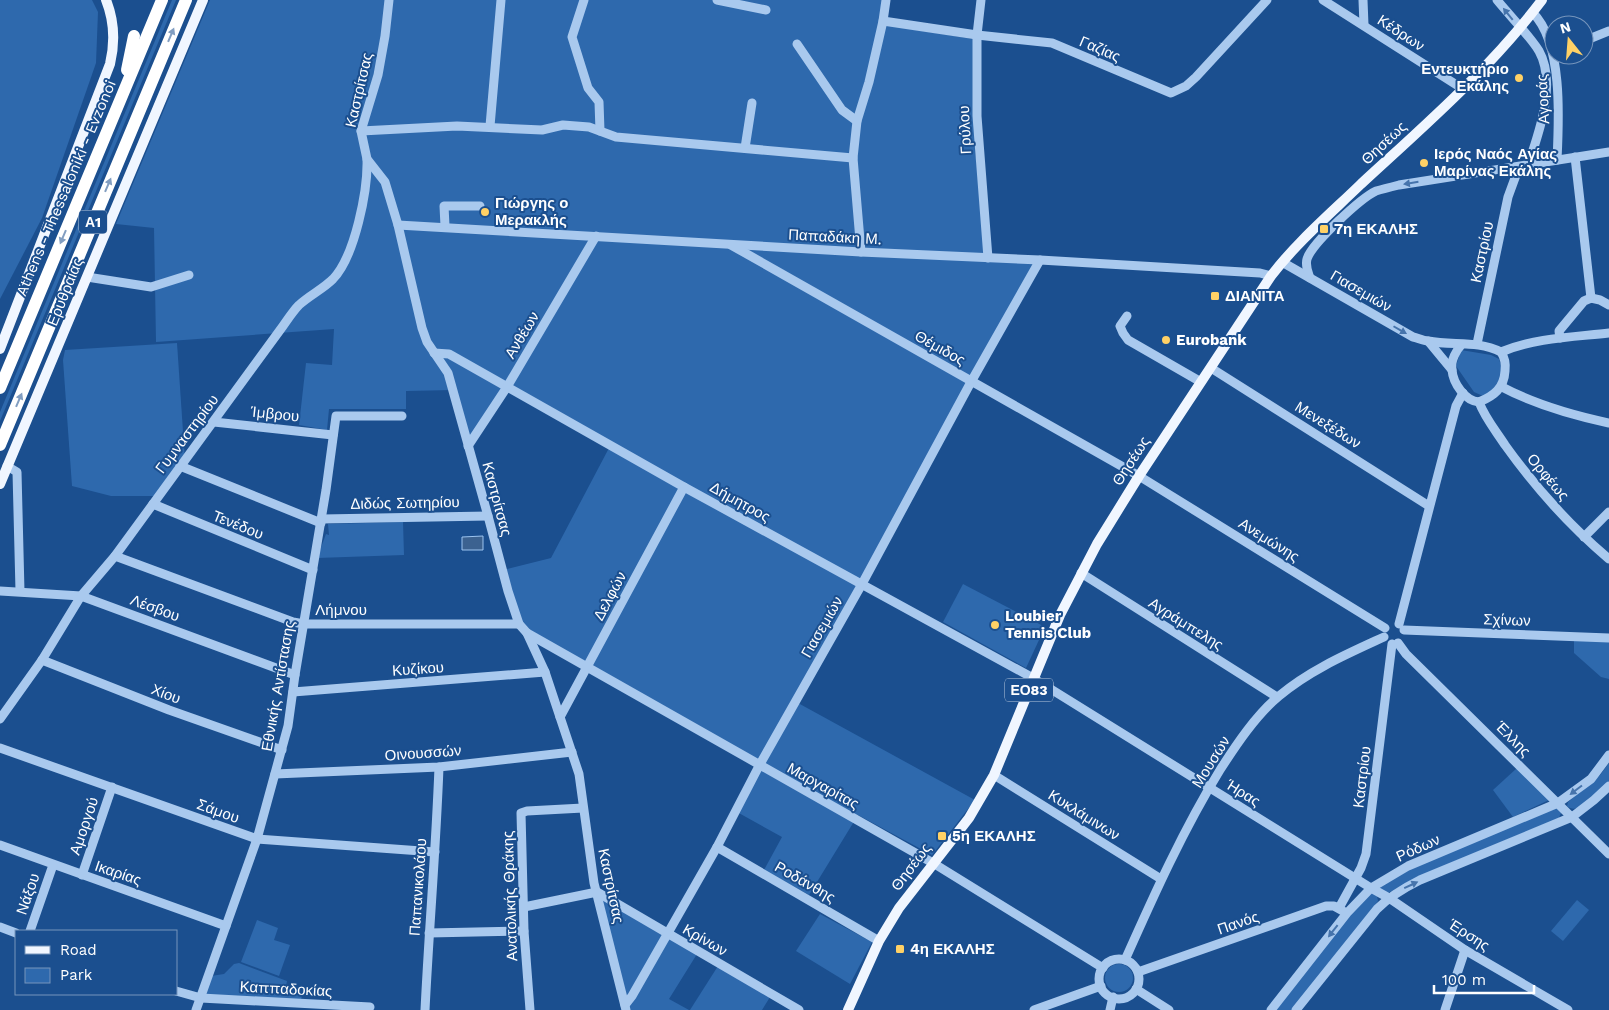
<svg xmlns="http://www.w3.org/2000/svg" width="1609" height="1010" font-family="'Work Sans',sans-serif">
<rect width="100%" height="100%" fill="#1b4f8f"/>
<g fill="#2e69ad">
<path d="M0 0H92L98 12 96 63 42 218 0 299Z"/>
<path d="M172 0H176L0 421V412Z"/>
<path d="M210 0H883L879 24 973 39 975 151 982 202 984 260 1034 264 759 766 587 669 520 623 503 570 551 558 609 448 506 388 468 445 453 390 406 391V409H329L327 430 299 425 306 363 332 365 334 329 156 342 154 228 116 224Z"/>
<path d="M177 343 185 461 159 496H111L72 486 63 360 65 350Z"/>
<path d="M1461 350 1491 355 1499 359C1503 368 1501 383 1494 390 1491 393 1486 394 1483 396L1474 392 1456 366Z"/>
<path d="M403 522 404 555 317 558 326 534 329 535 328 524Z"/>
<path d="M963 584 1045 627 1026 668 943 622Z"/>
<path d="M1574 640 1609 642V679L1601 677 1574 653Z"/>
<path d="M798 703 975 800 932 855 858 815 809 895 764 870 782 837 737 812Z"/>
<path d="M1609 763V781L1608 783C1599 791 1579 817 1567 806L1568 802 1600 775Z"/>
<path d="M1517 768 1549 800 1513 817 1493 790Z"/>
<path d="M1554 809H1559L1561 813 1559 818 1422 875 1388 893 1380 889 1381 885 1416 866Z"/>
<path d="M1372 893 1377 896 1378 901 1375 905 1292 1010H1276L1346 920 1369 895Z"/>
<path d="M601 898 697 954 669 999 689 1010H630Z"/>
<path d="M1577 900 1589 910 1563 941 1551 931Z"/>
<path d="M820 914 872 942 850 984 796 951Z"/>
<path d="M257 920 278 928 274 940 290 945 279 976 241 962Z"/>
<path d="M239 963 287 981 285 991 302 996 300 1003 204 999 211 976 224 974 234 964Z"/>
<circle cx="1119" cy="978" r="14"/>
<path d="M718 966 770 997 762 1010H690Z"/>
</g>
<path fill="#3c6290" stroke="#9cc4f0" d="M483 536V550H462V537Z"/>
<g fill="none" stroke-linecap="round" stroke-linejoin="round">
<g stroke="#a9c9ee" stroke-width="9">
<path d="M389 0 385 36 378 75 361 131 367 159 385 182 398 225 422 328 427 342 448 373 488 516 508 591 519 624 527 633 545 672 579 774 594 883 626 1010"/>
<path d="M584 0 572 37 588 88 599 102 600 131"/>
<path d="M717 0 766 10"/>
<path d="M981 0 977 35V116L988 258"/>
<path d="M1323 0 1463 89"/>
<path d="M1363 0 1364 25"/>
<path d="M1497 0C1510 16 1529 35 1539 51 1557 83 1539 133 1528 165"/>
<path d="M1533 13C1563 43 1559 119 1557 160"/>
<path d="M883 21 977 35 1052 43 1171 93 1186 86 1196 77 1267 0"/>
<path d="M1584 41 1609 31"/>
<path d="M797 44 842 110 857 121"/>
<path d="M490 126 501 0"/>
<path d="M361 131 457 126 542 130 563 125 589 127 616 137 853 158"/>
<path d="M745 148 752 103"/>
<path d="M1575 157 1591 298"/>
<path d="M398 225 861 252 1040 260 1260 273 1271 276"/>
<path d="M445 226 444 206H480"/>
<path d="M731 245 1139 476 1385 628"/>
<path d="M861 252 853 158 857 121 869 82 883 21 886 0"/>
<path d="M1282 262 1413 337C1418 338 1423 341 1428 341 1453 346 1477 340 1501 352 1505 358 1506 363 1505 371 1504 388 1494 396 1479 402 1465 401 1453 383 1452 370 1450 361 1457 349 1462 344"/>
<path d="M87 277 151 287 189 275"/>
<path d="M1310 278C1308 272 1305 266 1307 259 1312 243 1361 198 1376 191 1383 189 1391 187 1399 185L1609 152"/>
<path d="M1591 298 1600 300 1609 305"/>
<path d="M1127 316 1120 326 1123 333 1128 340 1201 382"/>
<path d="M1560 338 1559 331 1584 301 1591 298"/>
<path d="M1428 341 1452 370"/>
<path d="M1477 344 1508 197 1519 167"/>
<path d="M1501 352C1534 338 1573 337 1609 333"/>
<path d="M434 353 449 354 684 487 1033 678 1371 888 1389 898 1465 950 1568 1010"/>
<path d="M1211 368 1429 506"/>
<path d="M1502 387C1536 405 1571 415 1609 423"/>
<path d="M1479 402C1485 418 1496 431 1505 445 1535 487 1570 526 1609 559"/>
<path d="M214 422 333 435"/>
<path d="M468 446 507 387 596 236"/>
<path d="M7 466 17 472 20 591"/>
<path d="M180 466 321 523"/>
<path d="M153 504 313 570"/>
<path d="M322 519 488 516"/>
<path d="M1584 537 1609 512"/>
<path d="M115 556 293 622 304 624H519"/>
<path d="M1081 573 1277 697"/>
<path d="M0 591 81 596 295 675"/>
<path d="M1399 624 1456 406 1463 393"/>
<path d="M1404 630 1609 638"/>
<path d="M527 633 933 863 1103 968"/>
<path d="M1398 643 1406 654 1609 854"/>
<path d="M42 660 169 710 282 750"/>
<path d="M293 692 545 672"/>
<path d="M560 717 684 487"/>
<path d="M0 719 42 660 81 596 115 556 283 326C288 319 293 311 299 305 310 295 323 289 333 279 355 256 368 190 367 159"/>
<path d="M0 748 257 839 435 852"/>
<path d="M275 774 439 767 572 752"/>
<path d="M994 775 1161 879"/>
<path d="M0 845 226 926"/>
<path d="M717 847 879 941"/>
<path d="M82 875 112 787"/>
<path d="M597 892 799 1010"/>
<path d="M524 907 597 892"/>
<path d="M1339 908 1361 868 1366 854 1392 644"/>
<path d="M0 927 16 933"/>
<path d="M30 931 53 865"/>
<path d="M429 933 524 931"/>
<circle cx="1119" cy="979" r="20"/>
<path d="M1125 960C1154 895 1183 830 1220 770 1236 745 1256 715 1279 696 1310 670 1347 654 1384 637"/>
<path d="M1138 972 1326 906H1334L1343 911"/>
<path d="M1136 989 1169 1010"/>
<path d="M176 991 201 998 370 1007"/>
<path d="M625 1005 632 996 717 847 759 766 862 584 971 382 1040 260"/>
<path d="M196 1010 257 839 288 726 295 675 326 490 336 416H402"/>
<path d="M425 1010C429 929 436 848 439 767"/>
<path d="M530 1010 524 931 521 813 527 811 583 808"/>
<path d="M1034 1010 1101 986"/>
<path d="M1110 1010 1113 997"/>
<path d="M1271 1010 1347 913 1371 888 1408 866 1558 803 1591 779 1609 755"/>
<path d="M1296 1010 1377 909C1390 896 1404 888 1420 880L1572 817 1594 800 1609 786"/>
<path d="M1445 1010 1465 950"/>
</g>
<g stroke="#f0f6ff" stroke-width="10">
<path d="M0 349 110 64C115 43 114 20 106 0"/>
<path d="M0 484 203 0"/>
<path d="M848 1010 879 941 899 908 969 818 994 775 1060 615 1097 544 1139 476 1271 276C1297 242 1330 214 1361 184 1425 125 1490 69 1542 0"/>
</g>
<g stroke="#fff" stroke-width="12">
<path d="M127 70 134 36"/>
<path d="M0 388 162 0"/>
<path d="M0 445 186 0"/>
</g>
</g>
<defs><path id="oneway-solid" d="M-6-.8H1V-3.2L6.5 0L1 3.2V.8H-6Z" transform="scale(1.25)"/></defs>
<g fill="#4674ac">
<use href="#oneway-solid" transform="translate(1508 14) rotate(-129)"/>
<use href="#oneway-solid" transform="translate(1411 183) rotate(171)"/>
<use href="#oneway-solid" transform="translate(1400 330) rotate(30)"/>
<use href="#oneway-solid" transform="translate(1576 790) rotate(143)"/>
<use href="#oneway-solid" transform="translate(1411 885) rotate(-25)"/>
<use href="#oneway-solid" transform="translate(1333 931) rotate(128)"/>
</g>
<g fill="#829ec1">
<use href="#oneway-solid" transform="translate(171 35) rotate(-67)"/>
<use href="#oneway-solid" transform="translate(108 185) rotate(-67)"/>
<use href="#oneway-solid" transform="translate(63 237) rotate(113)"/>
<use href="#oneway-solid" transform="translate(19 400) rotate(-67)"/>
</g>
<g fill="#ffd166" stroke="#1b4f8f" stroke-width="2">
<circle cx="1519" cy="78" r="5"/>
<circle cx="1424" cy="163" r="5"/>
<circle cx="485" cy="212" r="5"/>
<rect x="1319" y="224" width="10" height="10" rx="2.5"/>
<rect x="1210" y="291" width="10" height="10" rx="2.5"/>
<circle cx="1166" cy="340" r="5"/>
<circle cx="995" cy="625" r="5"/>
<rect x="937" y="831" width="10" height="10" rx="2.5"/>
<rect x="895" y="944" width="10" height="10" rx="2.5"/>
</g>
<g text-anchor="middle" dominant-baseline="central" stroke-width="4" stroke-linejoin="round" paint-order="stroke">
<g fill="#1b4f8f" stroke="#bbcadd" stroke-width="1">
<rect x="79" y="210.5" width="28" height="23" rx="4"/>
<rect x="1005" y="678.5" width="48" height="23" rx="4"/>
</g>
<g font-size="14" font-weight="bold" fill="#fff">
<text x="93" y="222">Α1</text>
<text x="1029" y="690">ΕΟ83</text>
</g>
<g font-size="15" fill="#fff" stroke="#1b4f8f">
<text transform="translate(1401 33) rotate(33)">Κέδρων</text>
<text transform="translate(1100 49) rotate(23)">Γαζίας</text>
<text transform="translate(359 90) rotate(-77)">Καστρίτσας</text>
<text transform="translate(1543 99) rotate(-93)">Αγοράς</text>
<text transform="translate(965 130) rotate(-93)">Γρύλου</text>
<text transform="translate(1384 143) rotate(-43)">Θησέως</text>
<text transform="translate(66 188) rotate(-67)">Athens - Thessaloniki - Evzonoi</text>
<text transform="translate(835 237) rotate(3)">Παπαδάκη Μ.</text>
<text transform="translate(1482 252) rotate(-78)">Καστρίου</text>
<text transform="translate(1361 291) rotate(30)">Γιασεμιών</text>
<text transform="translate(65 292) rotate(-68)">Ερυθραίας</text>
<text transform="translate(522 335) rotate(-59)">Ανθέων</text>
<text transform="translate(940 348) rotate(29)">Θέμιδος</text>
<text transform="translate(275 414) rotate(6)">Ίμβρου</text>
<text transform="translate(1328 425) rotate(32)">Μενεξέδων</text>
<text transform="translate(187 434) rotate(-53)">Γυμναστηρίου</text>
<text transform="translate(1131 461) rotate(-57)">Θησέως</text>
<text transform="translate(1548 477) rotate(50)">Ορφέως</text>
<text transform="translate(497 499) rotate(75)">Καστρίτσας</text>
<text transform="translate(740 502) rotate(29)">Δήμητρος</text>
<text transform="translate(405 503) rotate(-1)">Διδώς Σωτηρίου</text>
<text transform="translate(238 525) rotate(22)">Τενέδου</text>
<text transform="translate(1269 540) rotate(32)">Ανεμώνης</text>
<text transform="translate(610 596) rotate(-62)">Δελφών</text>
<text transform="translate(155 608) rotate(20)">Λέσβου</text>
<text x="341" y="610">Λήμνου</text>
<text transform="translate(1507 620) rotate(2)">Σχίνων</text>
<text transform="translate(1186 624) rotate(32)">Αγράμπελης</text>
<text transform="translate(822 627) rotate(-60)">Γιασεμιών</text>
<text transform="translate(418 669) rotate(-4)">Κυζίκου</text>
<text transform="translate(278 686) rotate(-80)">Εθνικής Αντίστασης</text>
<text transform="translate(166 694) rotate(21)">Χίου</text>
<text transform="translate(1513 739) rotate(45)">Έλλης</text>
<text transform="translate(423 753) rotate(-4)">Οινουσσών</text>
<text transform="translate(1211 762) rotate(-58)">Μουσών</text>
<text transform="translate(1362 777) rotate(-83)">Καστρίου</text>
<text transform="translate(823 786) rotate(29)">Μαργαρίτας</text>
<text transform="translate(1243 793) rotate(32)">Ήρας</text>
<text transform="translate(218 811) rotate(20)">Σάμου</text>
<text transform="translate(1084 815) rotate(32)">Κυκλάμινων</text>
<text transform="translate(84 826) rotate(-71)">Αμοργού</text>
<text transform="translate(1418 848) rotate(-24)">Ρόδων</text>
<text transform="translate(911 867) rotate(-53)">Θησέως</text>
<text transform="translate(118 873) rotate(19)">Ικαρίας</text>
<text transform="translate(805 882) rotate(30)">Ροδάνθης</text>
<text transform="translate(611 886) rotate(78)">Καστρίτσας</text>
<text transform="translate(418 887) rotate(-86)">Παπανικολάου</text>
<text transform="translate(28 894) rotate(-71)">Νάξου</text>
<text transform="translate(510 896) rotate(-92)">Ανατολικής Θράκης</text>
<text transform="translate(1238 923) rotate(-19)">Πανός</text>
<text transform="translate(1469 935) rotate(33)">Έρσης</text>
<text transform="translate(705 940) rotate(30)">Κρίνων</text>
<text transform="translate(286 989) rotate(3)">Καππαδοκίας</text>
</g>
<g font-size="15" font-weight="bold" fill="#fff" stroke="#1b4f8f" text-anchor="start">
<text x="1509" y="69" text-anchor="end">Εντευκτήριο<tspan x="1509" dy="17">Εκάλης</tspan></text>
<text x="1434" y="154">Ιερός Ναός Αγίας<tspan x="1434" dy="17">Μαρίνας Εκάλης</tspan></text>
<text x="495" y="203">Γιώργης ο<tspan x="495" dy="17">Μερακλής</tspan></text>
<text x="1334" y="229">7η ΕΚΑΛΗΣ</text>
<text x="1225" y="296">ΔΙΑΝΙΤΑ</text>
<text x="1176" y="340">Eurobank</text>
<text x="1005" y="616">Loubier<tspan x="1005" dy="17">Tennis Club</tspan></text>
<text x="952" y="836">5η ΕΚΑΛΗΣ</text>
<text x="910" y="949">4η ΕΚΑΛΗΣ</text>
</g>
</g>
<rect x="15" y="930" width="162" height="65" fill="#1b4f8f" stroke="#7695bc"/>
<rect x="25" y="946" width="25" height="8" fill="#f0f6ff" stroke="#7695bc"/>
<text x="60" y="955" font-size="15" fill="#ffffff">Road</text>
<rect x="25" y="968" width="25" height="15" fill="#2e69ad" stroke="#7695bc"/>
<text x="60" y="980" font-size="15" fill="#ffffff">Park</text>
<g transform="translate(1569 40) rotate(343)"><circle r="24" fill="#1b4f8f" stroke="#7695bc"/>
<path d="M0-4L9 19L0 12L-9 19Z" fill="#ffd166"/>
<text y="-8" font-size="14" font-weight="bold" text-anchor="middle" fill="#ffffff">N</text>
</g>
<path d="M1434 985v8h100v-8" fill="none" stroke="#ffffff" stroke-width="2.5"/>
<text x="1442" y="985" font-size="15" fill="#ffffff" stroke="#1b4f8f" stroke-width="4" paint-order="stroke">100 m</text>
</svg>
